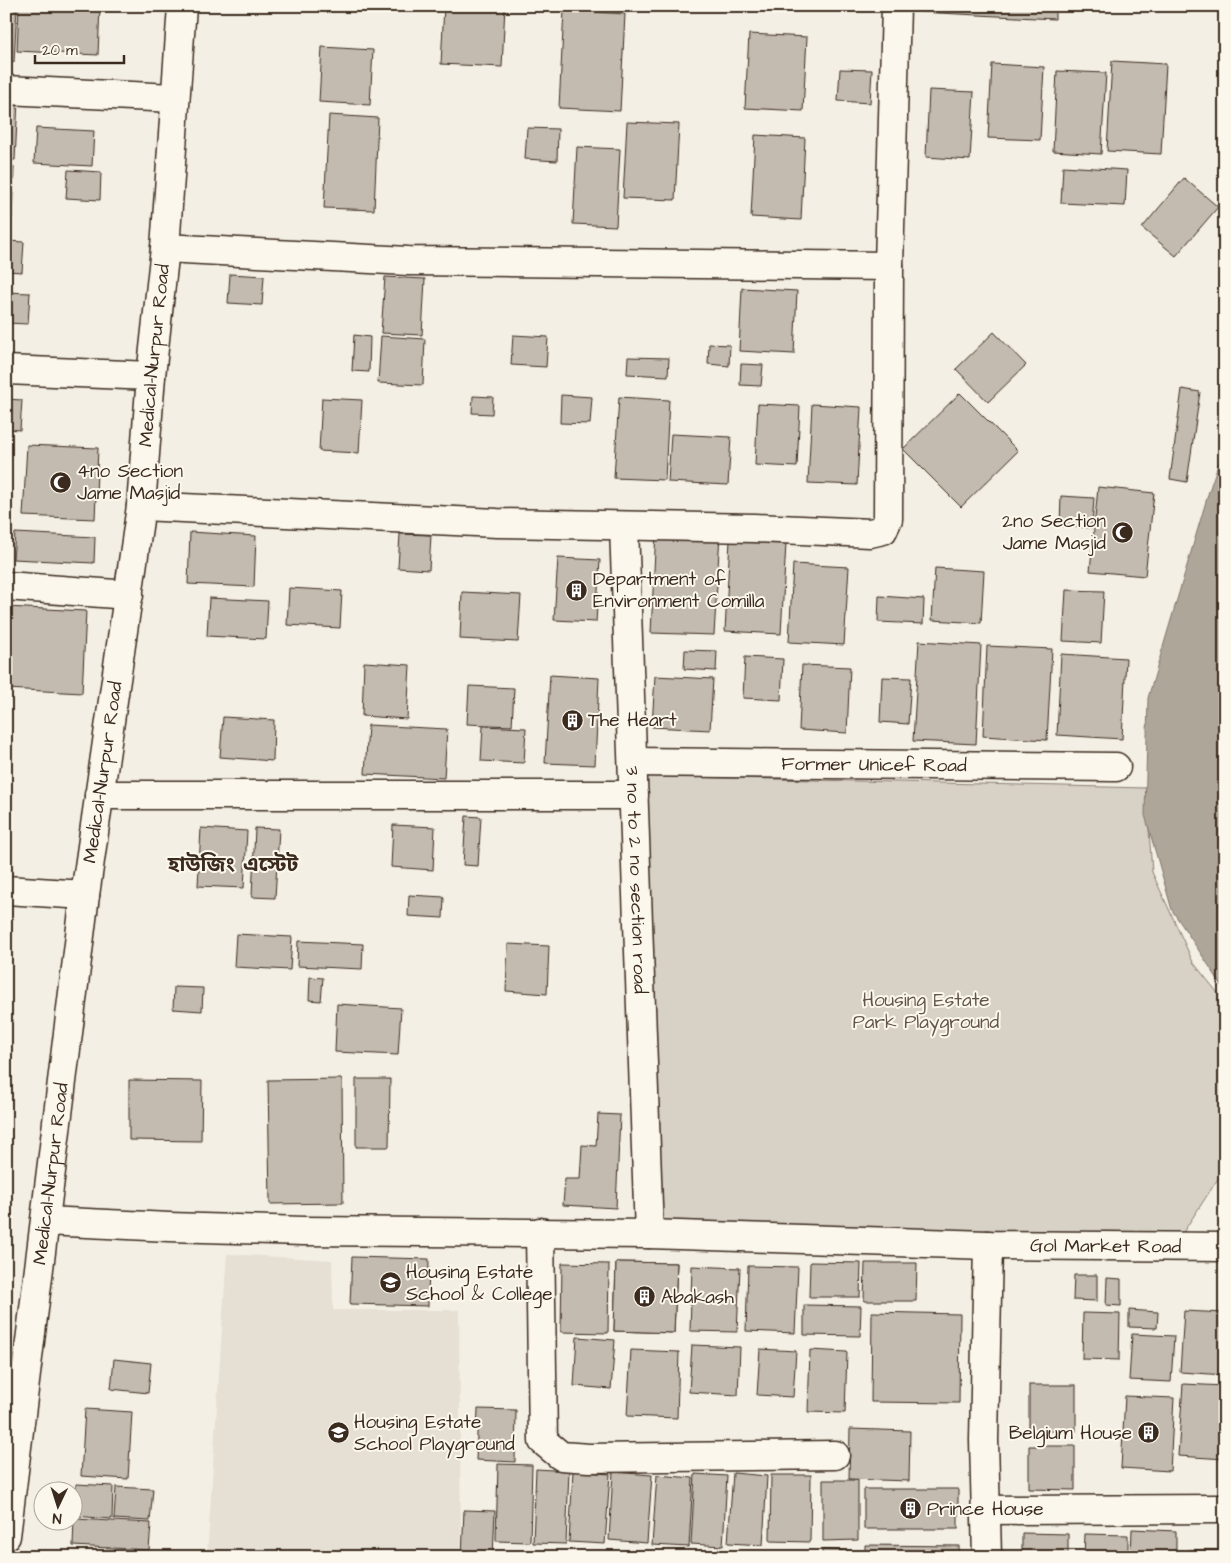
<svg xmlns="http://www.w3.org/2000/svg" width="1231" height="1563" font-family="'Architects Daughter','Noto Sans Bengali',sans-serif">
<rect width="100%" height="100%" fill="#f3efe4"/>
<filter id="ink" filterUnits="userSpaceOnUse"><feTurbulence type="fractalNoise" baseFrequency=".02" numOctaves="2"/><feDisplacementMap in="SourceGraphic" scale="10" xChannelSelector="R" yChannelSelector="G"/><feConvolveMatrix kernelMatrix="1 2 1 2 8 2 1 2 1" color-interpolation-filters="sRGB"/></filter>
<g filter="url(#ink)">
<path fill="#e5dfd4" d="M227 1254 332 1260 333 1310H459L461 1557H207Z"/>
<path fill="#d8d1c6" stroke="#8a7e72" d="M647 776 1146 788 1152 872 1193 962 1225 1002V1168L1182 1234 657 1226Z"/>
<path fill="#afa69a" stroke="#817468" d="M1225 444V990L1172 910 1145 815 1148 698 1209 491Z"/>
<g fill="#c3bbb0" stroke="#3b2a1e">
<path d="M19 6H100L98 55 17 51Z"/>
<path d="M444 6H505L502 67 441 64Z"/>
<path d="M921 6H1055V19L920 12Z"/>
<path d="M6 7H17L14 62 6 61Z"/>
<path d="M564 10 625 14 620 111 559 108Z"/>
<path d="M749 34 807 37 803 111 745 108Z"/>
<path d="M322 47 373 50 370 105 319 102Z"/>
<path d="M1112 61 1166 64 1161 154 1107 151Z"/>
<path d="M992 64 1044 67 1040 140 988 138Z"/>
<path d="M840 69 872 70 870 103 838 101Z"/>
<path d="M1057 71 1106 73 1101 154 1053 151Z"/>
<path d="M929 90 974 92 970 160 926 157Z"/>
<path d="M6 101H18L15 160H6Z"/>
<path d="M329 115 378 118 374 210 324 208Z"/>
<path d="M627 122 679 124 675 200 623 198Z"/>
<path d="M36 128 94 131 92 166 34 163Z"/>
<path d="M527 128 558 129 557 161 525 159Z"/>
<path d="M755 135 805 138 801 220 751 217Z"/>
<path d="M577 147 620 149 616 226 573 224Z"/>
<path d="M6 166 14 167 12 219H6Z"/>
<path d="M1063 166 1127 170 1125 206 1061 203Z"/>
<path d="M68 170 101 172 100 200 66 198Z"/>
<path d="M1184 178 1218 207 1176 256 1142 228Z"/>
<path d="M6 241 24 242 22 272 6 271Z"/>
<path d="M230 274 264 276 262 305 228 303Z"/>
<path d="M385 277 425 279 422 335 381 333Z"/>
<path d="M742 288 797 291 794 354 739 351Z"/>
<path d="M6 292 30 293 28 324 6 323Z"/>
<path d="M994 332 1026 365 988 402 956 369Z"/>
<path d="M354 335 370 337 369 372 352 371Z"/>
<path d="M513 335 548 337 546 367 511 365Z"/>
<path d="M381 336 425 339 423 385 378 383Z"/>
<path d="M709 344 730 345 729 366 708 364Z"/>
<path d="M628 357 669 358 668 376 627 374Z"/>
<path d="M741 364 763 365 761 386 740 385Z"/>
<path d="M1182 389 1200 392 1187 482 1170 479Z"/>
<path d="M960 393 1018 451 961 507 903 449Z"/>
<path d="M561 395 592 397 590 424 560 423Z"/>
<path d="M473 396 493 397 492 414 472 413Z"/>
<path d="M619 397 669 400 665 480 614 478Z"/>
<path d="M322 398 362 400 359 453 319 451Z"/>
<path d="M6 399 22 400 20 430 6 429Z"/>
<path d="M758 404 800 406 797 467 755 465Z"/>
<path d="M812 404 861 407 857 485 808 483Z"/>
<path d="M671 434 731 437 728 485 668 482Z"/>
<path d="M27 445 98 448 95 519 23 516Z"/>
<path d="M1098 487 1154 493 1145 576 1090 571Z"/>
<path d="M1061 496 1094 498 1092 528 1060 526Z"/>
<path d="M656 530 720 534 714 635 651 633Z"/>
<path d="M190 532 256 536 254 587 188 584Z"/>
<path d="M15 533 95 537 94 563 13 559Z"/>
<path d="M400 534 431 535 429 570 398 568Z"/>
<path d="M730 540 786 543 781 634 725 631Z"/>
<path d="M558 558 600 560 596 622 554 620Z"/>
<path d="M793 564 849 567 844 645 789 642Z"/>
<path d="M935 568 984 571 981 623 932 620Z"/>
<path d="M289 588 342 591 340 628 287 625Z"/>
<path d="M1066 590 1104 591 1101 643 1063 641Z"/>
<path d="M462 592 521 595 518 642 460 639Z"/>
<path d="M879 596 924 599 923 624 878 622Z"/>
<path d="M209 598 268 601 266 639 207 636Z"/>
<path d="M6 607 86 611 82 693 6 689Z"/>
<path d="M919 641 981 645 976 744 913 741Z"/>
<path d="M987 646 1052 649 1047 740 983 736Z"/>
<path d="M685 650 717 651 716 671 684 669Z"/>
<path d="M1061 654 1126 658 1122 739 1057 735Z"/>
<path d="M745 657 783 659 781 700 743 698Z"/>
<path d="M364 662 410 665 407 719 362 716Z"/>
<path d="M802 665 850 667 847 733 799 730Z"/>
<path d="M550 675 599 678 595 765 545 763Z"/>
<path d="M655 676 713 679 710 730 652 727Z"/>
<path d="M882 677 911 678 908 724 880 722Z"/>
<path d="M469 686 514 688 512 726 467 724Z"/>
<path d="M223 717 274 720 273 761 220 757Z"/>
<path d="M368 725 447 729 444 778 365 774Z"/>
<path d="M483 726 526 728 524 763 481 761Z"/>
<path d="M466 816 481 817 478 866 463 865Z"/>
<path d="M393 825 435 827 433 870 391 867Z"/>
<path d="M201 828 247 831 244 888 198 886Z"/>
<path d="M255 828 279 829 275 898 252 897Z"/>
<path d="M409 895 444 897 443 918 408 916Z"/>
<path d="M236 934 292 937 290 970 234 967Z"/>
<path d="M298 941 363 944 362 969 297 966Z"/>
<path d="M508 944 549 946 547 994 506 991Z"/>
<path d="M310 977 323 978 321 1001 309 1000Z"/>
<path d="M174 987 203 988 202 1011 173 1009Z"/>
<path d="M337 1004 401 1008 398 1055 335 1052Z"/>
<path d="M342 1079 343 1203 270 1204 268 1080Z"/>
<path d="M356 1079H390L389 1147H356Z"/>
<path d="M129 1080 202 1081 201 1141 129 1140Z"/>
<path d="M598 1114 620 1115 616 1208 563 1205 565 1179H580L582 1145 596 1146Z"/>
<path d="M352 1257 429 1259 428 1306 350 1304Z"/>
<path d="M616 1262 677 1263 674 1333 614 1331Z"/>
<path d="M616 1262 677 1263 674 1333 614 1331Z"/>
<path d="M810 1262 861 1263 860 1297H809Z"/>
<path d="M562 1263 609 1264 608 1333 561 1332Z"/>
<path d="M865 1263H917L916 1301H864Z"/>
<path d="M692 1266 740 1268 737 1332 690 1331Z"/>
<path d="M748 1266 798 1267 795 1333 746 1331Z"/>
<path d="M1074 1275H1097V1301L1073 1300Z"/>
<path d="M1107 1278 1121 1279V1306L1106 1305Z"/>
<path d="M804 1305 861 1306 860 1336 804 1335Z"/>
<path d="M1129 1310 1158 1312 1157 1328 1129 1327Z"/>
<path d="M1184 1311 1225 1313V1375L1180 1372Z"/>
<path d="M872 1312 960 1314 959 1403 871 1402Z"/>
<path d="M1083 1313 1120 1314 1119 1360 1082 1359Z"/>
<path d="M1132 1334 1174 1336 1171 1382 1129 1380Z"/>
<path d="M577 1337 615 1340 611 1389 574 1386Z"/>
<path d="M692 1345 740 1347 738 1395 689 1392Z"/>
<path d="M760 1349 796 1351 793 1397 757 1395Z"/>
<path d="M631 1350 679 1352 677 1418 627 1416Z"/>
<path d="M810 1350 847 1352 845 1413 808 1412Z"/>
<path d="M114 1359 151 1363 148 1393 111 1389Z"/>
<path d="M1183 1384 1225 1386V1459L1178 1456Z"/>
<rect x="1029" y="1385" width="47" height="46"/>
<path d="M1125 1396 1174 1398 1170 1471 1121 1468Z"/>
<path d="M85 1409 132 1412 128 1479 81 1476Z"/>
<path d="M478 1409 516 1410 515 1462 476 1460Z"/>
<path d="M850 1429 910 1431 909 1481 849 1479Z"/>
<path d="M1029 1446H1075V1490L1029 1489Z"/>
<path d="M498 1464 532 1465 530 1542 496 1541Z"/>
<path d="M536 1469 569 1471 566 1544 533 1543Z"/>
<path d="M573 1471 610 1474 605 1544 569 1542Z"/>
<path d="M613 1472 652 1475 647 1543 609 1540Z"/>
<path d="M733 1473 767 1476 763 1545 728 1543Z"/>
<path d="M695 1474 727 1476 723 1546 691 1544Z"/>
<path d="M657 1475 693 1478 689 1547 652 1545Z"/>
<path d="M771 1475H811L810 1542 770 1541Z"/>
<path d="M823 1480H858V1540L823 1541Z"/>
<path d="M76 1484 113 1486 112 1519 74 1516Z"/>
<path d="M116 1487 153 1489 150 1521 114 1519Z"/>
<rect x="864" y="1489" width="94" height="40"/>
<path d="M464 1510 495 1511 493 1557H462Z"/>
<path d="M74 1519 151 1523 149 1550 73 1546Z"/>
<path d="M1132 1529 1176 1531V1557H1131Z"/>
<path d="M1022 1533 1068 1534V1557H1022Z"/>
<path d="M1085 1534 1128 1535V1557H1084Z"/>
<path d="M865 1545 959 1546V1557H865Z"/>
<path d="M822 1550 851 1551 850 1557H822Z"/>
<rect x="1189" y="1550" width="36" height="7"/>
<path d="M500 1554 529 1556V1557H500Z"/>
</g>
<g fill="none" stroke-linecap="round" stroke-linejoin="round">
<defs>
<g id="street">
<path d="M6 90 174 98"/>
<path d="M165 248 408 261 889 266 896 6"/>
<path d="M6 370 151 376"/>
<path d="M141 506 497 523 754 528 870 533 883 530 888 519 889 266"/>
<path id="s1" d="M624 526 649 1234"/>
<path d="M6 586 129 595"/>
<path id="s2" d="M633 762 1116 767"/>
<path d="M99 795H634"/>
<path d="M6 890 85 895"/>
<path id="s3" d="M46 1221 169 1227 303 1231 649 1234 988 1245 1225 1247"/>
<path d="M540 1232 543 1441 561 1456 589 1458 835 1455"/>
<path d="M985 1510 1225 1509"/>
<path d="M987 1557 984 1440 988 1245"/>
</g>
<g id="secondary">
<path id="s4" d="M6 1536 85 895 141 506 151 376 165 248 182 6"/>
</g>
</defs>
<use href="#street" stroke="#3b2a1e" stroke-width="31"/>
<use href="#secondary" stroke="#3b2a1e" stroke-width="31"/>
<use href="#street" stroke="#fbf7ec" stroke-width="28"/>
<use href="#secondary" stroke="#fbf7ec" stroke-width="28"/>
</g>
</g>
<defs>
<symbol id="mosque-disc" viewBox="-11 -11 22 22"><circle r="9.5" fill="#3b2a1e" stroke="#fbf7ec"/><path d="M3.5-4.9A6 6 0 1 0 3.5 4.9A5 5 0 1 1 3.5-4.9Z" fill="#fff"/></symbol>
<symbol id="building-disc" viewBox="-11 -11 22 22"><circle r="9.5" fill="#3b2a1e" stroke="#fbf7ec"/><path d="M-4-6H4V6H1V3H-1V6H-4ZM-2.5-4.3h1.7v1.8h-1.7ZM.8-4.3h1.7v1.8H.8ZM-2.5-1h1.7V.8h-1.7ZM.8-1h1.7V.8H.8Z" fill="#fff"/></symbol>
<symbol id="school-disc" viewBox="-11 -11 22 22"><circle r="9.5" fill="#3b2a1e" stroke="#fbf7ec"/><path d="M0-5L7-2L0 1L-7-2ZM-4 1L0 2.5L4 1V4Q0 6-4 4Z" fill="#fff"/></symbol>
</defs>
<g fill-rule="evenodd">
<use href="#mosque-disc" x="48" y="470" width="25" height="25"/>
<use href="#mosque-disc" x="1110" y="520" width="25" height="25"/>
<use href="#building-disc" x="564" y="578" width="25" height="25"/>
<use href="#building-disc" x="560" y="708" width="25" height="25"/>
<use href="#school-disc" x="378" y="1270" width="25" height="25"/>
<use href="#building-disc" x="632" y="1284" width="25" height="25"/>
<use href="#school-disc" x="326" y="1420" width="25" height="25"/>
<use href="#building-disc" x="1136" y="1420" width="25" height="25"/>
<use href="#building-disc" x="898" y="1496" width="25" height="25"/>
</g>
<g text-anchor="middle" dominant-baseline="central" stroke-width="4" stroke-linejoin="round" paint-order="stroke">
<g font-size="19" fill="#3b2a1e" stroke="#fbf7ec">
<text stroke="none"><textPath href="#s4" startOffset="1190">Medical-Nurpur Road</textPath></text>
<text stroke="none"><textPath href="#s2" startOffset="241">Former Unicef Road</textPath></text>
<text stroke="none"><textPath href="#s4" startOffset="770">Medical-Nurpur Road</textPath></text>
<text stroke="none"><textPath href="#s1" startOffset="354">3 no to 2 no section road</textPath></text>
<text stroke="none"><textPath href="#s4" startOffset="365">Medical-Nurpur Road</textPath></text>
<text stroke="none"><textPath href="#s3" startOffset="1060">Gol Market Road</textPath></text>
</g>
<g font-size="19" fill="#3b2a1e" stroke="#fbf7ec" text-anchor="start">
<text x="77" y="471">4no Section<tspan x="77" dy="22">Jame Masjid</tspan></text>
<text x="1106" y="521" text-anchor="end">2no Section<tspan x="1106" dy="22">Jame Masjid</tspan></text>
<text x="593" y="579">Department of<tspan x="593" dy="22">Environment Comilla</tspan></text>
<text x="588" y="720">The Heart</text>
<text x="406" y="1272">Housing Estate<tspan x="406" dy="22">School &amp; College</tspan></text>
<text x="661" y="1297">Abakash</text>
<text x="354" y="1422">Housing Estate<tspan x="354" dy="22">School Playground</tspan></text>
<text x="1132" y="1433" text-anchor="end">Belgium House</text>
<text x="927" y="1509">Prince House</text>
</g>
<g font-size="19" fill="#625448" stroke="#fbf7ec">
<text x="926" y="1000">Housing Estate<tspan x="926" dy="22">Park Playground</tspan></text>
</g>
<g font-size="21" font-weight="bold" fill="#3b2a1e" stroke="#fbf7ec">
<text x="233" y="864">হাউজিং এস্টেট</text>
</g>
</g>
<rect width="1231" height="1563" fill="none" stroke="#fbf7ec" stroke-width="25"/>
<rect x="12" y="12" width="1206" height="1538" fill="none" stroke="#3b2a1e" stroke-width="2" filter="url(#ink)"/>
<g transform="translate(58 1506) rotate(184)"><circle r="24" fill="#fbf7ec" stroke="#aea59a"/>
<path d="M0-4L9 19L0 12L-9 19Z" fill="#3b2a1e"/>
<text y="-8" font-size="14" font-weight="bold" text-anchor="middle" fill="#3b2a1e">N</text>
</g>
<path d="M35 55v8h89v-8" fill="none" stroke="#3b2a1e" stroke-width="2.5"/>
<text x="42" y="55" font-size="15" fill="#3b2a1e" stroke="#fbf7ec" stroke-width="4" paint-order="stroke">20 m</text>
</svg>
